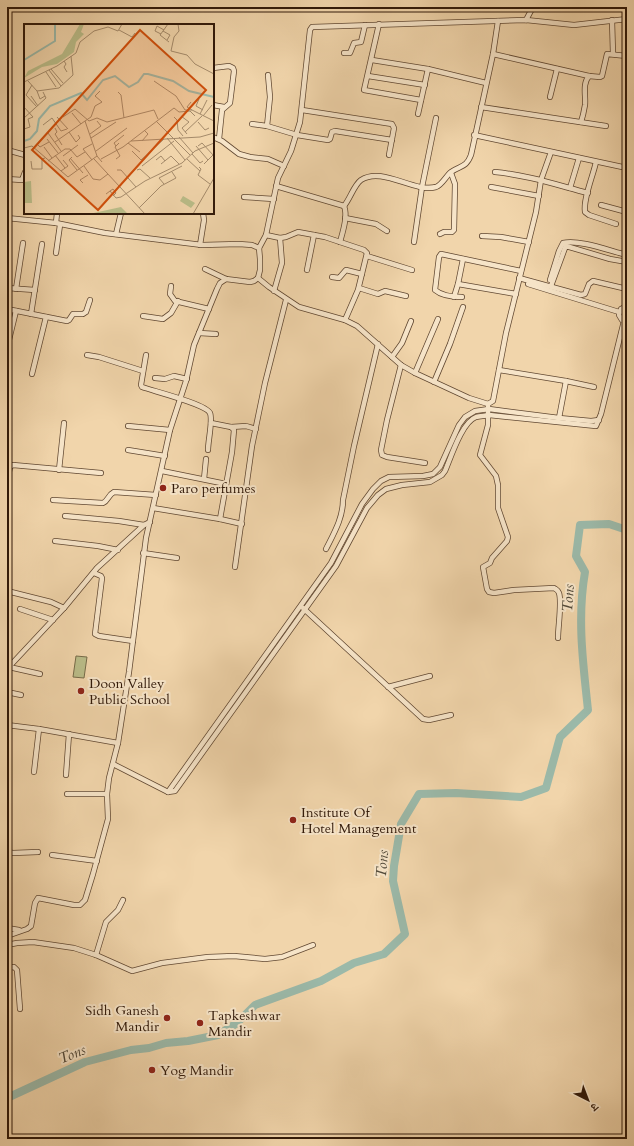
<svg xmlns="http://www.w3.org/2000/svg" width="634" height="1146" font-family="Cardo,'Noto Serif Devanagari',serif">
<rect width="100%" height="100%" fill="#f1d5ab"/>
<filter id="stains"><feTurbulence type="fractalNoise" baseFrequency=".005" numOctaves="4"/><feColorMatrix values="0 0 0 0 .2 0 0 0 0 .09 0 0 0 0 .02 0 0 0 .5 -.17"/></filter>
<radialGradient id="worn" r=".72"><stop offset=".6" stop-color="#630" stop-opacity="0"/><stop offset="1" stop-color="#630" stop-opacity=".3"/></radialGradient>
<path fill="#babd89" stroke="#766b49" d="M76 656 87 657 84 678 73 677Z"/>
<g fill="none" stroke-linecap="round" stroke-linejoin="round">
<path stroke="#9bb9a9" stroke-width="8" d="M7 1098 85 1062 131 1050 149 1048 166 1043 188 1041 218 1035 237 1023 255 1005 321 981 354 963 384 954 405 934 393 881 394 866 401 824 419 794 456 793 521 797 546 788 560 737 588 710C583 663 577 618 585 572L576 556 580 525 609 524 627 530"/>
<defs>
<g id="minor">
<path d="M526 20 533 7"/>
<path d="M612 20 613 54"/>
<path d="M379 24 364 90 421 100"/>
<path d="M344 53H350L354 43 361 42 365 25"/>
<path d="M493 54 589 76"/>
<path d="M372 60 428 69 486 83"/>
<path d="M213 68 229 66 233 68 234 71 230 103 222 110 219 139"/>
<path d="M368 76 425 85"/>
<path d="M550 97 557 69"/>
<path d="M213 105 224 107"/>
<path d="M481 107 606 126"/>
<path d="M302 110 392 124 394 128 389 155"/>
<path d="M418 114 428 69"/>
<path d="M581 122C583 116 584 111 585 105 586 96 582 84 589 76L600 77 602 76 607 54 627 56"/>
<path d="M252 124 267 126 297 135 328 140 330 139 332 132 335 131 392 140"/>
<path d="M267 126 270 97 268 75"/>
<path d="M474 135 627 168"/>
<path d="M213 137 222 141 239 154 250 157 268 159 284 166"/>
<path d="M7 150 25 155"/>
<path d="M596 162C593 176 583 199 585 212L589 215 616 224"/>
<path d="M495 172C527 175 557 185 588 193"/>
<path d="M7 179 22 180 25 172"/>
<path d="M276 186 344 206"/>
<path d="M491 187 539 196"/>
<path d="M570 188 579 158"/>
<path d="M244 197 274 199"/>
<path d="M601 205 627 212"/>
<path d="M344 206C350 199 354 185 361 180 382 166 414 193 436 187 442 185 446 176 451 172 461 165 466 168 471 155L493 54 498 21"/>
<path d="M7 218 56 223 105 233 202 245 239 244 252 245 259 248"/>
<path d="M345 218 376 224 387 231"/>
<path d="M56 223 57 213"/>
<path d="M116 234 121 213"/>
<path d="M440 234 444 232H452L454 230 455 184 451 173"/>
<path d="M266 235 280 238 286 237 298 232 325 237 364 250 367 253 358 290 345 320"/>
<path d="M482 236 501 237 529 242"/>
<path d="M340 242C343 231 348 216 344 206"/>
<path d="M414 242 422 187 436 118"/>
<path d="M200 245 204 220 203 213"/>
<path d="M56 253 60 225"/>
<path d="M367 256 412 270"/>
<path d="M205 269 226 279 250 282 254 281 258 278 260 270V259L259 248 266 235 278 178 291 151 300 122 310 30 312 27 526 20 574 25 627 19"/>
<path d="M307 270 314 235"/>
<path d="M332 277 339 278 346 270 362 274"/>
<path d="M258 278 269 287 299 307 345 320 357 326 401 365 415 373 469 398 488 404V425L480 455 496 476 498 485V508L508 537 507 541 492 558 490 563 483 567 487 589 489 592 494 593 514 590 554 588C557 590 558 590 559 593 562 602 558 627 558 638"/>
<path d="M519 278 581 295 585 294 589 284 593 281 627 289"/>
<path d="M550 280 559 251 563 243C579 239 610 251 627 255"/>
<path d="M458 284 516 294"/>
<path d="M528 284 619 312"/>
<path d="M171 286 170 294 175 301 209 309"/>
<path d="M551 286 565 248 566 246 610 259 627 262"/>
<path d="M7 288 35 290"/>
<path d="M359 288 378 294 385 291 406 296"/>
<path d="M16 289 23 243"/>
<path d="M274 291 282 263 280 238"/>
<path d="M454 297 458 284 463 259"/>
<path d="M462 297C454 297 442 296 435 290L439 257 441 254 521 271"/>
<path d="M627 306 621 309 619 315 622 320 627 322"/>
<path d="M7 309 67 321 69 320 73 314H83L86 312 90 300"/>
<path d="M31 314 42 244"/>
<path d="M143 316 163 319 171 313 178 301"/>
<path d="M199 333 216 334"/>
<path d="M7 348 16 311"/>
<path d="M87 355 99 357 143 371"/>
<path d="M146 355 141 385 142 387C153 391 206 404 210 413 213 420 208 441 208 450"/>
<path d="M392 357 402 343 411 321"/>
<path d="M401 365 387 420 381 450 382 455 387 457 425 463"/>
<path d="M499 370 566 381 594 387"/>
<path d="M415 373 438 319"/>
<path d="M32 374 46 317"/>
<path d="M155 378 165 379 174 376 187 379"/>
<path d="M434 382 450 344 463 307"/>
<path d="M488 404 493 401 506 333 536 212 541 180 551 152"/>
<path d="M559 418 566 381"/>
<path d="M211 423 231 427 234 430 232 452 220 519"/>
<path d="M128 426 170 430"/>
<path d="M231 427 246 426 256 429"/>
<path d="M128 450 165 456"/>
<path d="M59 470 64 423"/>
<path d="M162 471 226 484"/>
<path d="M204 479 206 459"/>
<path d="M7 481 10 467 13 465 101 473"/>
<path d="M53 500 103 503C108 501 108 495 114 492L156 495"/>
<path d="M153 508 220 519 242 524"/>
<path d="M65 516 119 521 144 525"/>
<path d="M55 541 98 546 118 550"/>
<path d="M326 549C334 533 343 518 343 500L354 446 378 344"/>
<path d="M143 553 177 558"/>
<path d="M235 567 252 446 265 383 286 300"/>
<path d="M94 573 101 576 102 578 95 634 99 636 133 641"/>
<path d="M11 592 51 602 64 608"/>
<path d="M303 608 423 719 429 720 451 715"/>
<path d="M20 609 53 620"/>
<path d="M9 667 40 674"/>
<path d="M7 669 64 608 97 568 144 525 150 522"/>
<path d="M388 687 430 676"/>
<path d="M7 692 21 695"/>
<path d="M7 725 39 729 118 743"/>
<path d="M113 764 168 792 175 791 336 566 367 508 378 495 386 489 402 485 430 482 442 475 445 471C451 457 462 422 476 417 480 416 485 416 489 415L596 426 601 414 624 321"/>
<path d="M34 772 39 729"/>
<path d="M66 775 69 734"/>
<path d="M168 792 331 563 362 504 373 489 381 481 389 477 423 476 433 474 440 467 459 425 465 417 475 411 489 409 559 418 591 421 599 420"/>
<path d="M67 794H107"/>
<path d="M7 852 13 853 38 852"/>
<path d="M52 855 97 861"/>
<path d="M7 928 19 930"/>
<path d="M7 936 27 929 31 926 35 903 38 898 74 905H80L85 900 93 874 108 819 107 794 109 778 118 743 129 672 146 538 170 430 186 381 194 345 217 289 220 283 226 279"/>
<path d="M7 945 17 943 33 942 74 948 96 955 132 971 162 963 208 957 234 956 265 959 282 957 313 945"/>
<path d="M96 955 106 922 118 910 123 900"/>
<path d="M7 968 14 967 17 970 20 1009"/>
</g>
</defs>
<use href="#minor" stroke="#614832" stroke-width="6"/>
<use href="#minor" stroke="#f6e4c8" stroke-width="4.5"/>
</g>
<g fill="#8f2418" stroke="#f6e4c8" stroke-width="1.5">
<circle cx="163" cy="488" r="4"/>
<circle cx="81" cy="691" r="4"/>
<circle cx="293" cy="820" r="4"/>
<circle cx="167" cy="1018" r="4"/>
<circle cx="200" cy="1023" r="4"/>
<circle cx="152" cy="1070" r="4"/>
</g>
<g text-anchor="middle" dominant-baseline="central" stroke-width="4" stroke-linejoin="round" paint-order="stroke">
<g font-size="14" fill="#311909" stroke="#f6e4c8" text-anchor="start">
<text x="171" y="488">Paro perfumes</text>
<text x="89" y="683">Doon Valley<tspan x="89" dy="16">Public School</tspan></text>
<text x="301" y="812">Institute Of<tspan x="301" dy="16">Hotel Management</tspan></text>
<text x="159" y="1010" text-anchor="end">Sidh Ganesh<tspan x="159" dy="16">Mandir</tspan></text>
<text x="208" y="1015">Tapkeshwar<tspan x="208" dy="16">Mandir</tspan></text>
<text x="160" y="1070">Yog Mandir</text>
</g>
<g font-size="15" font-style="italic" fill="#514939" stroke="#f6e4c8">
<text transform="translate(568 598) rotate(-86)">Tons</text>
<text transform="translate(382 864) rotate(-85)">Tons</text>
<text transform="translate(72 1054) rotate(-22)">Tons</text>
</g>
</g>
<g transform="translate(24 24)">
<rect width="190" height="190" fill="#f1d5ab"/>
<path d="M56 0H60L57 8 60 10 52 18 50 28 33 40 18 43 0 54 4 47 38 30ZM7 157 8 179H0V158ZM159 172 171 179 167 184 156 177ZM97 183 104 190H65Z" fill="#babd89"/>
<path fill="none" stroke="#9bb9a9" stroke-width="2" d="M0 36 31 17V0M0 117 6 115 13 107 15 95 26 82 57 69 63 76 79 56 91 52 105 63 114 58 120 50H124L149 57 165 67 190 73"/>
<path fill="none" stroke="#a48a6a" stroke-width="1" d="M154 0 155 7 150 13 147 27 163 31 171 40 190 50M95 6 108 13 111 9M139 7 136 11 145 18M137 10 131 7 133 2 140 6M143 16 146 11 139 7 144 0M40 37 42 40 40 43 43 48M27 45 39 59M25 46 37 62M22 48 32 63M4 57 13 67 35 64 49 51 47 32M130 57 152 72 161 86H168L190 97M0 58 33 42 52 29 56 18 70 7 84 3 94 7 98 0M8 61 2 71 13 83M13 67 16 75 21 72M94 68 97 71 100 94M7 72 14 82M175 75 172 82 179 86M167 78 163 83 168 86M0 83 9 93 4 95M51 85 65 97 73 94 83 98 130 86 134 95M48 89 57 100M176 90 183 76M157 92 165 98 158 104 163 110M179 92 188 81M33 93 44 105M39 93 51 85M150 93 153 96 154 106 159 112M0 94 22 74 19 68M132 97 166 131M174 98 181 106 185 104M19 101 28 94 37 107 43 105M31 104 33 108 31 110 38 121M0 105 6 103 4 95M45 108 52 118 56 114 54 111M161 108 178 92M24 109 37 127M66 110 77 102 73 97M155 113 169 129M67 114 92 98M143 114 161 136M23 115 34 129M107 117 176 113 190 109M118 117 124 110 120 106M15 118 13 120 16 123 25 118M31 118 61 97M104 119 116 128M68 120 59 125 68 136M92 122 90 119 100 111M172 122 184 136M174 122 178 119 190 132M20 123 28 134M0 124 8 122 44 153 73 132 78 138M72 127 103 104M108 127 117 136 140 115M168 130 176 139 179 137M31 131 41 144M39 132 54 121M73 132 61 97 67 93 71 82 78 78 71 72 76 67M48 133 45 136 53 146M46 134 59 149M70 135 121 190M77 135 99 123 150 84 155 88 166 87 171 92M92 135 96 132 91 123 95 119M163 135 176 147M132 136 137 132 141 137M7 137 8 145H18V135L21 134M24 137 41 125H46L53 133 61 128M137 140 147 132 155 140M180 140 189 131M60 142 69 155 76 156 84 150M118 142 150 117M175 143 177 145 174 151 186 160M93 146H97L112 163M113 146 116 145 126 154M37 147 44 142 39 136M59 159 56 156 64 151M140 160 135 154 158 142M86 167 89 165 92 169 89 172M82 170 86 167 92 174 97 173 121 157 158 139 171 127 190 119M115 184 137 162 152 154 148 148M169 190 190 154"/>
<path fill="#cd4f0c" fill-opacity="0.15" stroke="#cd4f0c" stroke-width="2" d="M116 6 182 66 74 186 8 126Z"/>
<rect width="190" height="190" fill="none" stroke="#311909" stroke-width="2"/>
</g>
<rect width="634" height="1146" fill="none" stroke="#f1d5ab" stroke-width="24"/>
<rect x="8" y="8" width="618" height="1130" fill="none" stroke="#311909" stroke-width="2"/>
<rect x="12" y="12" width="610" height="1122" fill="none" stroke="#311909"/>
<g transform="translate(588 1100) rotate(138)" stroke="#f6e4c8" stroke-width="3" paint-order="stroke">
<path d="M0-3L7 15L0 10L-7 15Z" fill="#311909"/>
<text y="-6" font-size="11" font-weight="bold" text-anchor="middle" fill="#311909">उ</text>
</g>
<rect width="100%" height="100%" filter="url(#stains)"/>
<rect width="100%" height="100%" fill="url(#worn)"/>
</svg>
